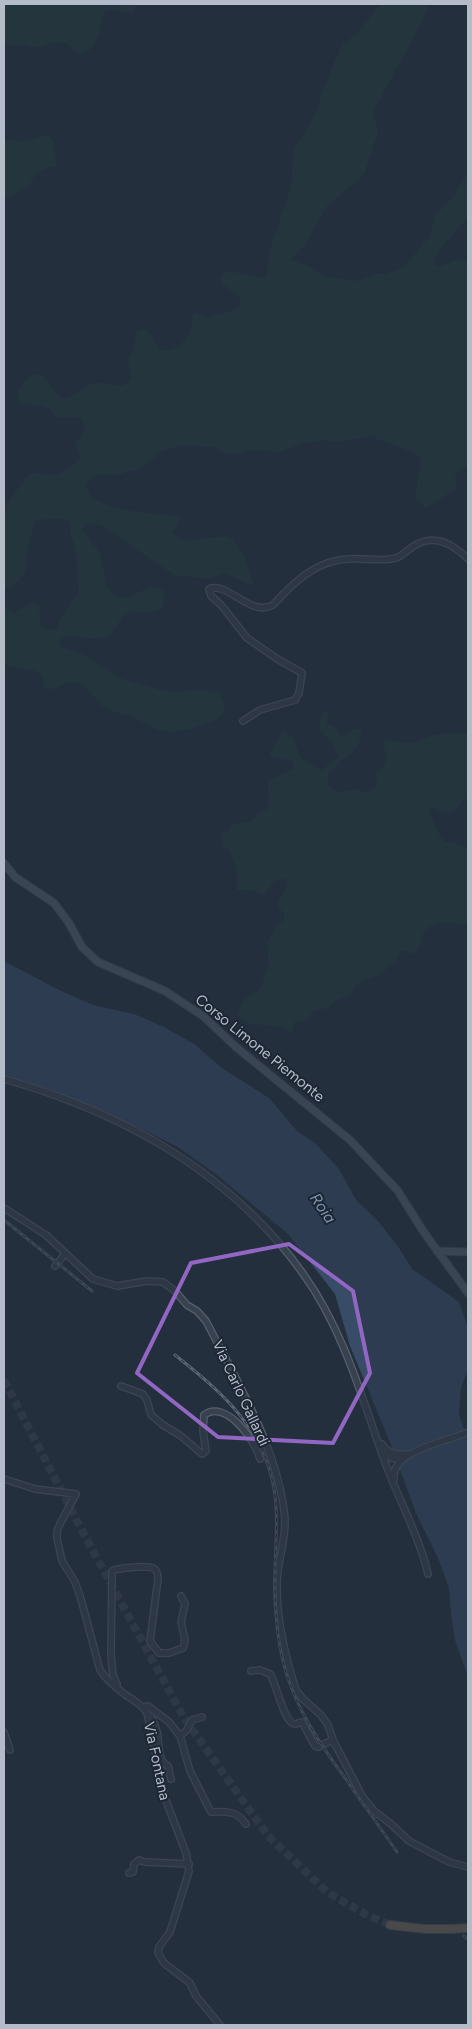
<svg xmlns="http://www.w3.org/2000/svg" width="472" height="2029" font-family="Figtree,sans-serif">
<rect width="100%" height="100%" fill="#242f3e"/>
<g fill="#263c3f">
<path d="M4 4H137L132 13 108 10 105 12C98 27 100 49 81 54 72 53 71 43 62 42 53 41 43 47 34 47 30 48 27 45 23 45 15 44 11 47 4 43Z"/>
<path d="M380 4H426L428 10 373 112 378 132 364 175 326 207 303 248 290 260 308 266 323 276 358 281 375 274H385L403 268 429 237 436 215 454 196 468 172V218L446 242 433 260 437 267 458 260 468 262V465L455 475 457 488 426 508 415 498 421 458 413 452 370 436 336 442 324 440 305 443 278 452 251 450 234 455 224 453 214 447 181 445 160 452 142 468 120 474 98 475 86 484C85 512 160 514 181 517L172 533 184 541 226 536 234 540 244 556 254 586 224 573 209 579 174 575 101 525 91 523 85 524 83 530 100 553 106 583 113 595C116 596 122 598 125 597 139 596 150 581 163 591 172 621 137 607 125 615 116 622 116 634 104 637 91 641 77 634 64 637L59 640 60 646 88 657 122 679 164 691 176 692 200 690 218 692C223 698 228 709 221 716 217 720 209 722 204 724 189 730 172 735 156 729 147 725 140 720 132 716 124 713 113 713 106 708 96 703 92 689 78 683 65 678 54 696 43 686L42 675C33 667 16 669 4 664V607L14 613 33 602 39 605 41 626 47 629H57L59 620 79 593 76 552 71 534 70 523C60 516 46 518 34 522L26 559 27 568 20 580 4 590V508L28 475C38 471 46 476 56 475 64 473 77 462 81 455L75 446C77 438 84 435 85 426L80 417 57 418C54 416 52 411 49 409 41 403 25 408 19 400 16 395 19 389 22 385 42 359 48 388 63 399 75 397 82 386 94 383 104 381 131 394 131 375 131 370 128 365 128 360L134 350 136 333 140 329 147 330 160 350C176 352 186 342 191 328 193 322 191 317 194 312L209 318C220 313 235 313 241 303L239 297 222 284 221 278 224 273C238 269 252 279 266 277L270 250 291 187 294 149 315 115 325 85 342 45 359 32Z"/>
<path d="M43 136C54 137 54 141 54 149 55 156 58 159 56 166 43 169 35 171 30 185 24 189 11 197 4 199V140L26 141Z"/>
<path d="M328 712 327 724 335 727 342 738 352 730 360 728C367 748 338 761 328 774V784C336 796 344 792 355 789L367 793 377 786 376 773 383 767 387 759 383 743 387 740 409 743 418 742 430 736 447 733 468 734V799L461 802 453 812H444L432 807 428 810 441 838 445 842 454 843 468 848V925C455 924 440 920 428 928 417 935 425 950 412 954L405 950H401L395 962 379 975 356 984 350 995 338 999 328 1008 316 1010 303 1021H295L291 1033 281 1027 246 1023 237 1015 245 999 261 988 269 964 267 943 275 928 284 919V914L277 905 288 883 284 878 273 882 265 894 261 895 253 890H236C240 875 234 862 228 848L223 847 221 834 228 831 233 824 251 822 258 813 266 810C272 800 266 790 269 780L293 769V764L291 761 271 756 270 752C277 745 277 736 284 731 297 739 293 742 299 754 301 759 317 769 322 770L338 757 334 745 320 730V721L323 713Z"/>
</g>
<path fill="#394c67" d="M4 961 57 989 93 1005 134 1014 164 1027 194 1044 222 1068 269 1098 298 1132 315 1143 339 1169 356 1200 378 1221 399 1248 412 1269 459 1302 468 1328V1370L461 1388 459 1414 468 1443V1677L455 1640 451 1614 449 1588 438 1558 416 1513 389 1440 350 1346 335 1294 288 1234 217 1175 178 1147 108 1113 45 1088 4 1076Z"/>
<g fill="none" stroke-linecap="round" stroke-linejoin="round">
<path stroke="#3a4453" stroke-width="8" stroke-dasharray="8 4" stroke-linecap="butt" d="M4 1380 80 1527 184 1718 268 1836 327 1892 365 1914 390 1925"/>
<defs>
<g id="minor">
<path d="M243 721 260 710 295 700 299 693 302 673 279 660 247 638 222 606 211 596 209 589 211 588C230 584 251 617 273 605 294 582 316 560 349 559 363 558 378 561 391 559 402 558 405 551 414 546 434 533 453 544 468 559"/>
<path d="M4 1079C124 1113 231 1172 304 1275 342 1328 361 1394 382 1454 396 1495 418 1532 428 1574"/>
<path d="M4 1208 46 1235 93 1279 117 1286 147 1281 163 1282 175 1291 187 1305 197 1311 206 1321C236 1379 275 1444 284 1510 288 1533 278 1558 277 1581 276 1617 285 1656 296 1690L303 1699 321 1715 328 1725 333 1740 362 1796 374 1811 391 1824 409 1841 449 1862 468 1867"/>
<path d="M55 1266 65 1254"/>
<path d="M121 1386 143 1394 147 1400 151 1415 163 1425 181 1436 202 1454 206 1451 203 1431 204 1415C226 1399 255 1440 260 1459"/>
<path d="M382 1444C389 1454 396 1455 408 1454"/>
<path d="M382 1452 391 1458 400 1460"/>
<path d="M4 1479 35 1489 76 1494 61 1522 57 1531V1538L62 1561 75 1582 81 1599 100 1670C106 1679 114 1686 123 1693 132 1700 141 1703 147 1713L165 1798 186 1853 189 1871 170 1932 159 1947 158 1953 164 1963 190 1983 196 1996 220 2025"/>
<path d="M394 1479C390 1450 448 1442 468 1432"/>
<path d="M251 1671 260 1670 270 1674C276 1682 284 1724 295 1724 297 1724 300 1722 302 1722L315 1746 319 1747"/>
<path d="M117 1684 113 1675 111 1655 112 1571C118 1568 147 1565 153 1568 157 1570 158 1574 158 1579L150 1641 159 1653H169L183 1648 185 1640 181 1622 185 1604 181 1596"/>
<path d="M144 1707 148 1706 169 1722 180 1736 190 1771 211 1812C226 1811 237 1811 246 1824"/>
<path d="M151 1716C153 1722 156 1727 157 1732 160 1743 156 1760 168 1766L171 1779"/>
<path d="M4 1732 10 1750"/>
<path d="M180 1736 187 1730 192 1720 202 1717"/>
<path d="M324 1744 333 1740"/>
<path d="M129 1873 133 1872 134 1864 139 1860 145 1862 189 1864"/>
</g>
<g id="major">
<path d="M4 863 15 877 54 903 69 923 82 947 98 962 165 991 203 1016 236 1047 350 1140 398 1191 423 1231 468 1293"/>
<path d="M437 1251 468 1252"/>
</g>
<path id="highway" d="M390 1925 425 1929H452"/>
</defs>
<use href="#minor" stroke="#565f6c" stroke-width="8"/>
<use href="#major" stroke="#414a57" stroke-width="9"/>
<use href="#highway" stroke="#434c59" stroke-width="10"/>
<use href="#minor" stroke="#38414e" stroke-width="5.5"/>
<use href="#major" stroke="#56606e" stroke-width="7"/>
<use href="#highway" stroke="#746855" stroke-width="8"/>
<defs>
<g id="rail">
<path d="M4 1220 92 1291"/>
<path d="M175 1355C223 1393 267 1431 275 1496 278 1518 276 1541 275 1564 275 1600 275 1634 285 1669 297 1710 320 1744 345 1778 362 1803 380 1827 397 1852"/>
<path d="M464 1936 468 1939"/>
</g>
</defs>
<use href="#rail" stroke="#5a6575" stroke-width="3"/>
<use href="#rail" stroke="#1d2633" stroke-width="1" stroke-dasharray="4" stroke-linecap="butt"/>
<defs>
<path id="highway-bridge" d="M452 1929 468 1928"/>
</defs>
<use href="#highway-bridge" stroke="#434c59" stroke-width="10" stroke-linecap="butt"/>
<use href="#highway-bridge" stroke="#746855" stroke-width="8"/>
</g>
<path d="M0 0H472V2029H0ZM289 1244 353 1291 370 1373 333 1443 218 1437 137 1373 191 1263Z" fill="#242f3e" fill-opacity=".55" fill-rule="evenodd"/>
<path fill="none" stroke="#9266c3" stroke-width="4" stroke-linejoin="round" d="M289 1244 353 1291 370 1373 333 1443 218 1437 137 1373 191 1263Z"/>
<g text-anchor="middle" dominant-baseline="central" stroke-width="4" stroke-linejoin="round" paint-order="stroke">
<g font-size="15" fill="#b4bcc9" stroke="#1d2633">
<text transform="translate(260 1048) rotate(39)">Corso Limone Piemonte</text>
<text transform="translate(241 1393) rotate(65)">Via Carlo Gallardi</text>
<text transform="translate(157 1761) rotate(78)">Via Fontana</text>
</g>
<g font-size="16" font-style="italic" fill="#7c92b1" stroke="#1d2633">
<text transform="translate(323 1208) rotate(56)">Roia</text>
</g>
</g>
<rect width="472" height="2029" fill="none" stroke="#b4bcc9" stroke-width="10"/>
</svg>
